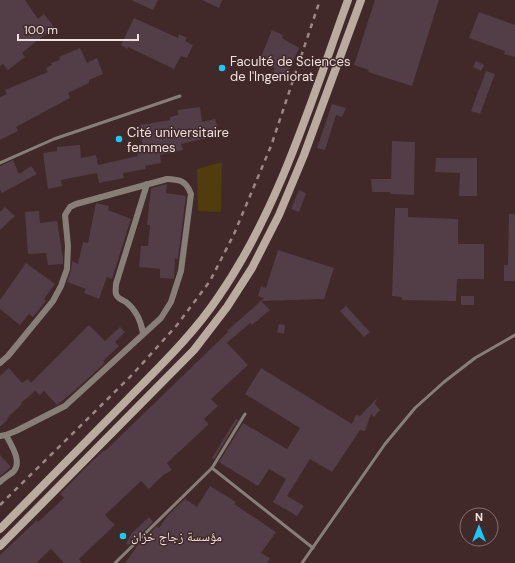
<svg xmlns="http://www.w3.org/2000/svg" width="515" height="563" font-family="'DM Sans','Noto Naskh Arabic',sans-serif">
<rect width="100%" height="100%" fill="#402928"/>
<path fill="#503c0c" d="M222 162 221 212 198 211 197 169Z"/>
<g fill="#533d47">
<path d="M0 0H25L38 19 44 14 54 27 22 53 25 57 8 70 3 64 0 66Z"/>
<path d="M131 0H158L153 10Z"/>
<path d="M202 0H222L219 8Z"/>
<path d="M375 0H439L412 86 368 72 369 70 354 65Z"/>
<path d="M479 12 515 25V57L504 54 505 51 469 38Z"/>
<path d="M134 18 178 38 179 34 187 38 185 41 193 45 187 58 181 56 174 69 128 47V49L121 45Z"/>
<path d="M272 30 283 35 282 38 299 48 285 79 273 72 275 68 259 62Z"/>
<path d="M80 48 87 63 97 58 103 74 89 80V83L68 93 70 98 16 127 18 131 0 140V97L7 94 5 90 48 72 46 68 52 65 51 63 60 60 59 57Z"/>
<path d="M476 61 484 65 481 71 473 67Z"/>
<path d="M486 71 495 74 480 114 471 111Z"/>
<path d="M332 104 346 108 342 117 336 115 325 150 317 148Z"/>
<path d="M200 107 202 122 215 119 220 135 181 144 183 150 160 155 161 163 145 166 146 169 123 173 124 178 99 183 97 173 61 180 62 186 48 189 43 153 57 151V147L80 145 81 158 96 155 98 165 138 156 137 151 143 150 140 125 170 120V117L178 115V110Z"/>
<path d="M392 141 415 142 414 195 390 194V192H372L371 179H391Z"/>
<path d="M436 158H477V196H459L460 173 435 172Z"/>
<path d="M13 160 19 174 31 166 37 174 2 193 0 190V166Z"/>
<path d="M167 184 166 193 186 196 178 259 175 258 174 279 160 278V269L139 267 141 246H148L150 225H147L151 188Z"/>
<path d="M299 190 306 193 299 212 291 209Z"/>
<path d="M96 203 109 206 108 210 131 219 112 279 107 277 99 299 84 293 86 289 67 282 71 270 72 261 78 264 83 242 88 243Z"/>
<path d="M5 207 15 216 0 230V212Z"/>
<path d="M395 208H408V217L458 219V244H484V279H457L456 301 402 300V297L392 296Z"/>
<path d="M39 211 40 223 57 221 63 258V264L48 265 46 253 28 254 25 212Z"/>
<path d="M509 214H515V281H504V265H508Z"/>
<path d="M278 250 334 268 324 299 261 301 270 310 252 325 250 323 227 343 248 365 211 399 218 406 204 419 209 424 167 463 172 470 162 476 149 489 141 481 105 515 115 525 79 559 82 563H64L51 549 36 563H0V555L37 520 38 522 64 498 60 494 86 467 104 450 105 451 228 332 227 331 264 298 258 296 261 286 266 288Z"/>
<path d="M26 263 55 284 44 299 46 301 33 317 29 314 20 325 0 309V300Z"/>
<rect x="461" y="296" width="13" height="9"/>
<path d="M346 306 370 332 364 337 340 311Z"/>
<path d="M279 324 285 325 284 334 277 332Z"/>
<path d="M89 325 105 341 120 327 125 332 115 342 119 346 103 361 105 363 74 391 57 405 44 391 40 395 35 391 21 403 22 404 7 418 8 419 0 427V376L9 368 22 383 28 379 31 383Z"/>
<path d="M261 368 352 424 356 415 360 416 377 398 375 404 380 410 374 417 371 414 365 431 360 430 332 472 310 459 287 496 304 506 297 516 273 502 286 479 269 469 258 486 219 462 243 423 287 449 300 428 245 394Z"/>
<path d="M236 419 238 420 214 459 212 458Z"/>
<path d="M0 455 11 467 0 476Z"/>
<path d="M210 486 236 502 234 504 276 532 261 553 270 558 267 563H125L136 548H135L157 526 159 528 168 515 185 499 197 507Z"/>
<path d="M149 517 153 522 129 545 126 544 131 534Z"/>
</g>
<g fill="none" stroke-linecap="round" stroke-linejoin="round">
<g stroke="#887e78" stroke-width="3">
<path d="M0 163 54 139 180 96"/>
<path d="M212 468 313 548"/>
<path d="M115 563 212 468 245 414"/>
<path d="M302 563 385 444 415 408 444 382 475 358 515 335"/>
</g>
<g stroke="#887e78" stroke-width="6">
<path d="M143 333C141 321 136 310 126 302 122 300 117 298 116 294 115 291 116 288 116 284L147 184"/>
<path d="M0 363 8 356 53 301 61 286 67 269 68 246 65 215 70 207 76 204 167 179C180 180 186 180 191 194L181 271 171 302 161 318 65 406 16 431 6 435 0 436"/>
<path d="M0 482C4 478 9 475 13 472 23 462 11 445 6 435"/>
</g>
<g stroke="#baaaa0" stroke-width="8">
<path d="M0 529C42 486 85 443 127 400 159 367 193 335 219 296 279 209 312 99 348 0"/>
<path d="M0 546 194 350 227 307 252 268 279 215 304 155 361 0"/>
</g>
<path stroke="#9b8786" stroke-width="2.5" stroke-dasharray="5 5" stroke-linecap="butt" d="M0 505 132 375 177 325 210 281 234 234 271 146 320 0"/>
</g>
<g fill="#17cafb" stroke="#402928" stroke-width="1.5">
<circle cx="222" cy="68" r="4"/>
<circle cx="119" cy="139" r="4"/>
<circle cx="123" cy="536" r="4"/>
</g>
<g text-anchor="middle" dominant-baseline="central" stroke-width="3" stroke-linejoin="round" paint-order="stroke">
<g font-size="13" fill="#f0e0df" stroke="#402928" text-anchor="start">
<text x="230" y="61">Faculté de Sciences<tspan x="230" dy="15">de l'Ingeniorat</tspan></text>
<text x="127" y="132">Cité universitaire<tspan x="127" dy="15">femmes</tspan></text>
<text x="131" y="536">مؤسسة زجاج خزان</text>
</g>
</g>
<g transform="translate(479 527)"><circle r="19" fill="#402928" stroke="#867271"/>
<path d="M0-3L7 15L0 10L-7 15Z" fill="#17cafb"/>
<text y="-6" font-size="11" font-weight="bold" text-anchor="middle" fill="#f0e0df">N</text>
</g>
<path d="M18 34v6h120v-6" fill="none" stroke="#f0e0df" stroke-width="2"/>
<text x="24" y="34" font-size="12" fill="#f0e0df" stroke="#402928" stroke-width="3" paint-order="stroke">100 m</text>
</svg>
